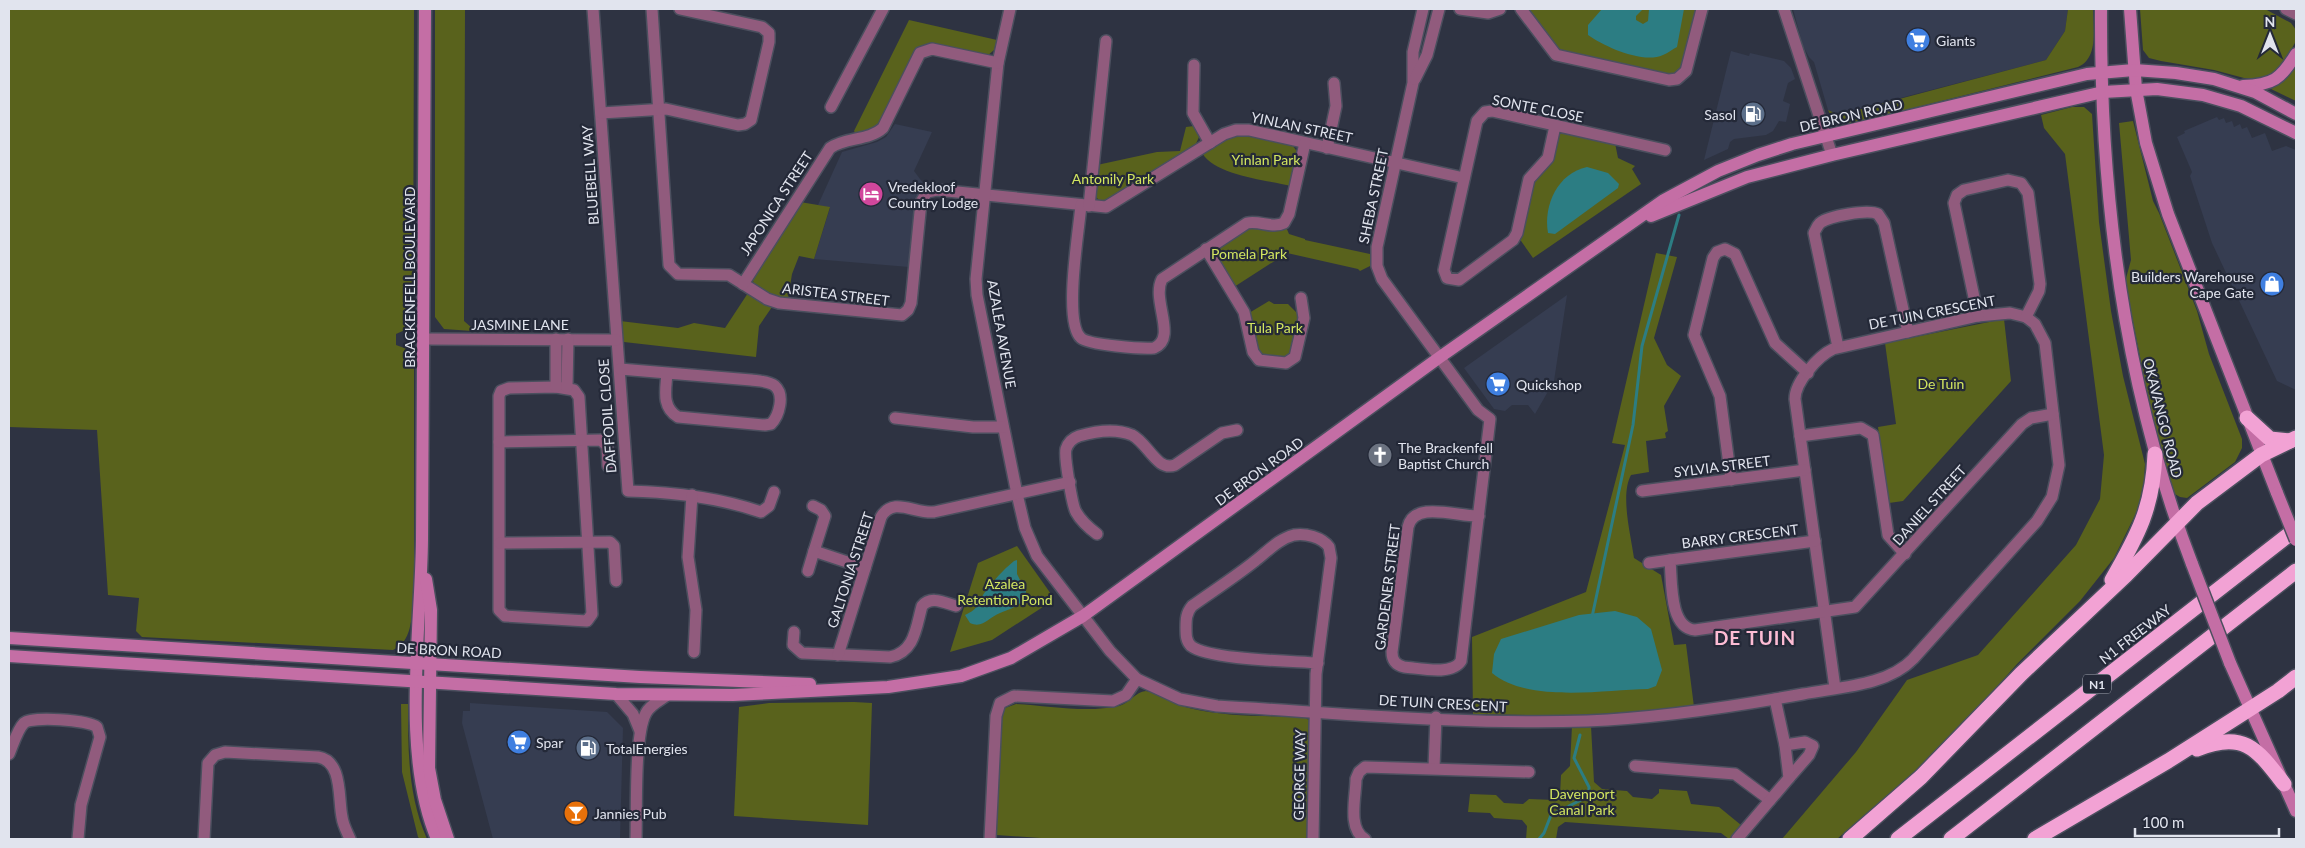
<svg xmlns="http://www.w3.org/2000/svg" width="2305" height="848" font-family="Lato,sans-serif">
<rect width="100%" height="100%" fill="#2e3342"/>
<g fill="#363d51">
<path d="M1793 9H2068L2065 31 2046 60 1835 115 1828 110 1814 62 1809 57 1803 46Z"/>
<path d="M1731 51 1749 56 1750 53 1784 61 1791 68 1795 79 1788 83 1783 101 1790 104 1786 122 1779 121 1773 131 1766 135 1734 139 1730 142 1728 149 1704 160Z"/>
<path d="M2217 117 2219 120 2224 118 2226 123 2232 121 2234 127 2240 124 2242 129 2247 127 2252 138 2265 133 2272 151 2286 146 2296 150V390L2277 381 2212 243 2190 176 2192 172 2177 137 2185 133 2184 131Z"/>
<path d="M895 124 932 132 914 171 926 187 920 192 917 201 909 267 814 259 830 208 818 205 842 152 877 142 886 137Z"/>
<path d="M1567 295 1554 381 1535 414 1528 405H1512L1505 411 1494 409 1464 368Z"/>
<path d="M470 703 607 712 623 728 620 839H493L462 723 463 711H470Z"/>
</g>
<g fill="#59621c">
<path d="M9 9H414L413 316 407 329 396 334V345L407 349 414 361V601C411 618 412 642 393 650L142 637 136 631 139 598 108 595 97 430 9 427Z"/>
<path d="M435 9H465L464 321 472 328V331L444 329 435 317Z"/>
<path d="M1527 9H1698L1683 67 1673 75 1560 51Z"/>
<path d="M2068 9H2093C2093 28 2099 58 2078 67L1849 124C1839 124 1832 120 1828 110L1839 115 2046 60 2065 31Z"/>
<path d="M2140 9H2265L2291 23 2296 30V41L2282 66 2274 73 2258 79 2244 78 2214 70 2161 61 2149 58 2143 50Z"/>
<path d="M909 20 997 40 994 50 987 56 931 44 880 124 874 129 856 134 854 131Z"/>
<path d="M2296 66V101L2271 89 2288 77Z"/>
<path d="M2072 107H2084L2092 114 2099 222 2111 311 2123 376 2145 464 2144 481 2138 509 2114 558 2080 601 2017 664 1963 725 1916 771 1837 839H1782L1856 752 1907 680 1978 655 2076 545 2100 499 2104 455 2065 154 2044 128 2041 115Z"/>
<path d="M2133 121 2153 201 2159 213 2197 311 2209 354 2242 439V448L2235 462 2187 498 2180 497 2173 493 2153 422 2125 282 2131 260 2119 123Z"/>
<path d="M1194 126 1199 137 1195 146 1105 202 1100 201 1096 197 1097 165 1157 152 1180 151 1186 127Z"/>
<path d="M1564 132 1615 143 1618 158 1635 166 1632 169 1641 184 1533 258 1519 238 1532 183 1558 135Z"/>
<path d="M1242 134 1293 146 1298 153 1291 186C1267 180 1216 176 1202 153L1225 139Z"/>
<path d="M800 202 830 207 814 259 799 256 792 274 788 299 768 293 754 284 752 278Z"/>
<path d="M1286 227 1289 234 1305 239V240L1370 254V266L1360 271 1358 269 1287 253 1234 287 1215 256 1216 249 1249 228Z"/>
<path d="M1656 253 1677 257 1654 338 1667 365 1681 376 1664 406 1668 431 1665 433 1666 438 1646 441 1649 472 1631 475C1620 495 1631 536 1634 558L1661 575 1674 645 1686 644 1694 707 1575 716 1473 714 1472 637 1586 592 1625 445 1612 443Z"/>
<path d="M748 293 772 307 759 326 756 357 624 342 620 321 678 328 694 323 725 328Z"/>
<path d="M1269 301 1274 304H1288L1299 315 1292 353 1288 358 1259 355 1249 313Z"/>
<path d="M2004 319 2011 381 1903 501 1889 503 1878 427 1896 424 1885 343Z"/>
<path d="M1017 546 1051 594 1049 603 992 640 950 652 978 563Z"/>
<path d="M1146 691C1161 694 1174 705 1189 708 1226 717 1266 716 1304 717L1309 720V839H1055L996 835 1001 717 1005 708 1016 704C1049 706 1087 713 1119 706 1130 703 1135 692 1146 691Z"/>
<path d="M854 702 872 703 868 825 734 816 739 707 769 703Z"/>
<path d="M401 704H408C408 751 408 796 427 839H420L418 837 402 772Z"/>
<path d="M1572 726H1591L1594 782 1602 789 1627 791 1633 797 1652 799 1659 793V789L1687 791 1691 804 1719 807 1741 825 1729 839 1721 833 1565 822 1558 827 1556 839H1526L1527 826 1522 820 1494 818 1490 813 1468 812 1470 794 1496 795 1504 803 1523 804 1529 799 1554 800 1560 795 1561 775 1570 766Z"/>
</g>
<g fill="#2c7d83">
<path d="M1602 9H1643L1636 16V20L1643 24 1648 21 1649 9H1684L1677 47C1673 49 1668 53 1663 55 1643 64 1605 47 1588 35V25Z"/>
<path d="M1587 167 1608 173 1619 184 1618 188 1555 234 1548 233C1543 205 1558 173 1587 167Z"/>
<path d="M1017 560V574L1026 592 1025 599C1015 608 1012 608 1000 613 989 617 983 629 970 623L965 615C980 608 976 605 985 592 993 581 1003 570 1014 561Z"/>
<path d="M1615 611 1637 617 1651 629 1662 670 1656 686 1648 689C1603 690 1528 703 1492 673L1494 654 1501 639 1579 615Z"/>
</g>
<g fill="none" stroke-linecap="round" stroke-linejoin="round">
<g stroke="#2c7d83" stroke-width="3">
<path d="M1592 617 1633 425 1642 346 1679 215"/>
<path d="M1539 839 1544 833 1551 815 1589 796V787L1574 758 1580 735"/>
</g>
<defs>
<g id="street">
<path d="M593 9 628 491C674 492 717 497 761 512L769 506 774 492"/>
<path d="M652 9 669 265 678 274 729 275 767 299 779 303 902 315 908 310 911 303 921 202 927 192 937 190 1106 207 1224 134 1236 130H1249L1464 178"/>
<path d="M1010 9 998 63 976 279 977 295 1017 494 1025 528 1037 556 1110 651 1137 679 1180 699 1217 706C1339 713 1465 725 1587 721 1660 718 1732 707 1803 694 1839 687 1887 686 1913 659L2037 521 2052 497 2059 465 2045 343 2035 324 2026 317 2010 313 1978 316 1833 349C1818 356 1795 382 1795 399L1835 688"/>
<path d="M1423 9 1413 52V83L1377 247V266L1382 279 1478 410 1490 419 1461 661C1452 676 1419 668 1404 667 1396 665 1392 661 1392 652L1408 527C1414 500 1458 517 1479 516"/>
<path d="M1460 9 1488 13 1500 9"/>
<path d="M1521 9 1556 55 1669 80 1677 79 1686 71 1702 9"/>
<path d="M1784 9 1832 155"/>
<path d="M2286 9 2296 14"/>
<path d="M1194 65 1193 113 1210 143"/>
<path d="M1415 79 1427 55 1439 9"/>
<path d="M831 107 883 9"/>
<path d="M601 113 666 109 738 125 745 124 751 120 769 42V33L762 27 680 9"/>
<path d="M1555 126 1548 158 1529 179 1517 233 1513 240 1459 280 1447 278 1444 270 1477 121 1485 112 1492 111 1665 150"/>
<path d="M1327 148 1336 106 1334 83"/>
<path d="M1081 205C1079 230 1063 322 1081 338 1089 345 1142 349 1154 348 1178 338 1151 300 1162 279L1247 223C1260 220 1272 229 1284 223L1289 214 1305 143"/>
<path d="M1089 206 1106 41"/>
<path d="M1206 249 1244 312 1253 352 1259 360 1286 363 1295 357 1304 318 1301 298"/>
<path d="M743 284 830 148C845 137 869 141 883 128L920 53 932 49 998 63"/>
<path d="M1978 316 1954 203 1957 195 1964 190 2008 180 2021 183 2028 193 2040 284 2039 291 2026 317"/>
<path d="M424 339 616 340"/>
<path d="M1838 347 1814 233C1816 229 1817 226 1820 223 1829 216 1868 209 1878 214L1884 223 1908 332"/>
<path d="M620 369 751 380C758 381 769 381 775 386 785 395 779 416 771 424L765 425 678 417C661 407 666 389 667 373"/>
<path d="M556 387 574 390 579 397 592 614 587 621 505 616 499 610V396L501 391 509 388Z"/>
<path d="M556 387V339"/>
<path d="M567 387 568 339"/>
<path d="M895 418 973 427H1003"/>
<path d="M1800 436 1861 428 1873 435 1888 535 1905 554"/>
<path d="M499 442 601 440 607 446 608 466"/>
<path d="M1731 480 1720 396 1694 335 1713 258 1717 252 1725 249 1735 254 1775 343 1808 373"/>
<path d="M1642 491 1805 470"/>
<path d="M692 495 688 557 696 610 694 652"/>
<path d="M813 506 821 510 825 516 814 551 865 568"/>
<path d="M1097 534C1089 528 1081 521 1076 512 1072 505 1064 456 1066 449 1068 443 1073 438 1079 436 1096 431 1115 428 1132 435 1148 443 1157 472 1175 465L1222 433 1237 430"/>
<path d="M1815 541 1670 560C1672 581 1669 628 1695 630L1855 607 2022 424 2031 418 2053 414"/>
<path d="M500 543 610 542 614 546 616 581"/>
<path d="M1649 563 1670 560"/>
<path d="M808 571 814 551"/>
<path d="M794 632 793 645 802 653 890 657C915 652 916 627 922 606 931 595 945 603 956 606"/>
<path d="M838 655 881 517C893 496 915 514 934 512L1070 482"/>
<path d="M616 694 633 714 640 731"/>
<path d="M1785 745 1805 742 1813 746 1809 755 1789 778"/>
<path d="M9 754C13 745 17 730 24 723 32 716 88 720 97 727L100 737 81 805 78 839"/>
<path d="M1635 766 1735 774 1770 800"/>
<path d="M1434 768 1436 717"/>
<path d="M204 839 208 763 215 755 225 752 318 757C343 761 338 798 342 817 343 825 347 832 350 839"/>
<path d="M636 839C637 811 634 735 646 713 650 705 659 701 666 696"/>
<path d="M990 839 996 716 1000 703 1014 696 1113 701 1126 695 1137 679"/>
<path d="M1313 839 1316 674 1331 558 1329 547C1322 537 1305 533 1294 535 1278 539 1267 552 1255 561 1235 577 1213 591 1192 606 1186 613 1186 620 1186 628 1186 635 1186 641 1191 646 1209 660 1292 661 1318 663"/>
<path d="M1365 839C1347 829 1356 796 1356 779L1359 772 1365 767 1529 772"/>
<path d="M1737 839 1789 778 1785 745 1775 699"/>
</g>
<g id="secondary">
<path d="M425 9C425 186 424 363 422 540 421 631 401 754 437 839"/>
<path d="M2101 9C2100 197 2124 387 2192 564"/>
<path d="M2130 9 2136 89 2146 143 2168 214 2277 493"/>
<path d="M2243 86C2273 85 2281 79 2296 54"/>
<path d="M1651 216 1747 177 1832 155 2103 92 2157 89 2203 95 2241 106 2296 133"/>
<path d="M426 579 431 610 429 768 435 800 448 839"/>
<path d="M9 638 640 677 810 684"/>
<path d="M9 656 616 694 733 695 888 687 961 676 1011 658 1083 616 1440 357 1664 200 1718 171 1758 155 1792 144 2087 74 2134 70 2176 73 2214 79 2255 92 2296 114"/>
<path d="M2230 663 2296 811"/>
</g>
<g id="highway">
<path d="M2247 418 2270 439 2290 441"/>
<path d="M2112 580C2138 535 2153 507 2155 454"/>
<path d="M2197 749C2244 730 2257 749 2284 784"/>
<path d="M1850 839 1921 777 2021 674 2126 575 2197 503 2261 455 2296 438"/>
<path d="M1898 839 2296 529"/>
<path d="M1951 839 2296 571"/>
<path d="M2035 839 2168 761 2278 691 2296 677"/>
</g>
</defs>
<use href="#street" stroke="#4b4f5e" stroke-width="14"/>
<use href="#secondary" stroke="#4b4f5e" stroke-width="15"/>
<use href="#highway" stroke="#4b4f5e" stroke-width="18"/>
<use href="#street" stroke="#915b7d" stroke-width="11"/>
<use href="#secondary" stroke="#c46ea5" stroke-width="12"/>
<use href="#highway" stroke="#f2a2d4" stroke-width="15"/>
<defs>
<g id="secondary-bridge">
<path d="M2277 493 2296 540"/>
<path d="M2192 564 2230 663"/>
</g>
</defs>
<use href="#secondary-bridge" stroke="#4b4f5e" stroke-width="15" stroke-linecap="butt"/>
<use href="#secondary-bridge" stroke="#c46ea5" stroke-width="12"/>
</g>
<defs>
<symbol id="supermarket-disc" viewBox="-11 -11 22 22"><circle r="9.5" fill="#3f7fe0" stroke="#242938"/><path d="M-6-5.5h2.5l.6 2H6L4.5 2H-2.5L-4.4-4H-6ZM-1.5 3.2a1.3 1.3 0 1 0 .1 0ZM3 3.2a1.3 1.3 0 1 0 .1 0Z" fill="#fff"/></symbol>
<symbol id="fuel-disc" viewBox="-11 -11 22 22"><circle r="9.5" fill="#5c6f8a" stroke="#242938"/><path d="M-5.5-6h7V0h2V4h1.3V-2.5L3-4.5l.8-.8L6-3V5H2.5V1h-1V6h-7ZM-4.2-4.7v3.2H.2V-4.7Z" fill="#fff"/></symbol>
<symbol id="hotel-disc" viewBox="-11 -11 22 22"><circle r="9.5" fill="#d1479c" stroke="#242938"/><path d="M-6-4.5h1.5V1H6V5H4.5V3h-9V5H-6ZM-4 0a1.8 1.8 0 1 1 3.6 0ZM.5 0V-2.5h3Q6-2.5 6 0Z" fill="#fff"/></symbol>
<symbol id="shop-disc" viewBox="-11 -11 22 22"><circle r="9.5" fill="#3f7fe0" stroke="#242938"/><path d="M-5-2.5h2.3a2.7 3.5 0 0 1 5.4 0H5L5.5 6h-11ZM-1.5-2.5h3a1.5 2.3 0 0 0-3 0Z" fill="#fff"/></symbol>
<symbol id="church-disc" viewBox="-11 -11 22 22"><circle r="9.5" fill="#6b7280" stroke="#242938"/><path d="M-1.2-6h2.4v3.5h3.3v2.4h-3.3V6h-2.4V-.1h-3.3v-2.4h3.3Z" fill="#fff"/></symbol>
<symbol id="bar-disc" viewBox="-11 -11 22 22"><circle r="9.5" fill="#e8710a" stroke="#242938"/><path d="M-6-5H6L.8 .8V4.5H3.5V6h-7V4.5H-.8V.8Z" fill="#fff"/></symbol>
</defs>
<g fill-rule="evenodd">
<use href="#supermarket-disc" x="1904" y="26" width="28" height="28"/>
<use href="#fuel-disc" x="1739" y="100" width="28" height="28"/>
<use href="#hotel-disc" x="857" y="180" width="28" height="28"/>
<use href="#shop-disc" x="2258" y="270" width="28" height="28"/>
<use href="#supermarket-disc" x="1484" y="370" width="28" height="28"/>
<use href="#church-disc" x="1366" y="441" width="28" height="28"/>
<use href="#supermarket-disc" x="505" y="728" width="28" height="28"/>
<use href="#fuel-disc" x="574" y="734" width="28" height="28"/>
<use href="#bar-disc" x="562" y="799" width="28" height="28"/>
</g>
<g text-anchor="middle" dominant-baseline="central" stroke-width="4.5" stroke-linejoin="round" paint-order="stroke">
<rect fill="#242938" stroke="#a8acb7" stroke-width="1" x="2083" y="674.5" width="28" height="19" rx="4"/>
<g font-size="12" font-weight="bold" fill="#e1e4ee">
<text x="2097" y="684">N1</text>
</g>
<g font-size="14" fill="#e1e4ee" stroke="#242938" text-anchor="start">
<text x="1936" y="40">Giants</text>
<text x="1736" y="114" text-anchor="end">Sasol</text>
<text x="888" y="186">Vredekloof<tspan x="888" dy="16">Country Lodge</tspan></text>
<text x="2254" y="276" text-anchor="end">Builders Warehouse<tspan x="2254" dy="16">Cape Gate</tspan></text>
<text x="1516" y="384">Quickshop</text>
<text x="1398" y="447">The Brackenfell<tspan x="1398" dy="16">Baptist Church</tspan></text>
<text x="536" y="742">Spar</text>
<text x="606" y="748">TotalEnergies</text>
<text x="594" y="813">Jannies Pub</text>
</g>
<g font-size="14" fill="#e1e4ee" stroke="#242938">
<text transform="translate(1538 108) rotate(11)">SONTE CLOSE</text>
<text transform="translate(1851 115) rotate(-13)">DE BRON ROAD</text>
<text transform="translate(1302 127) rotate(12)">YINLAN STREET</text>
<text transform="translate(590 175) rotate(-94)">BLUEBELL WAY</text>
<text transform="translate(1373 196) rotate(-78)">SHEBA STREET</text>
<text transform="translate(776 203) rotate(-57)">JAPONICA STREET</text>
<text transform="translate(409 277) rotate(-90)">BRACKENFELL BOULEVARD</text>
<text transform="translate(836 294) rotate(7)">ARISTEA STREET</text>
<text transform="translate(1932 312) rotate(-11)">DE TUIN CRESCENT</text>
<text x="520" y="324">JASMINE LANE</text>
<text transform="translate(1002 334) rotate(80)">AZALEA AVENUE</text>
<text transform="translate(607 416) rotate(-94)">DAFFODIL CLOSE</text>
<text transform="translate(2163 418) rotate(76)">OKAVANGO ROAD</text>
<text transform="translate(1722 466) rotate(-7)">SYLVIA STREET</text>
<text transform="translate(1259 471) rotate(-36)">DE BRON ROAD</text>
<text transform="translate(1929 505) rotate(-48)">DANIEL STREET</text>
<text transform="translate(1740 536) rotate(-7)">BARRY CRESCENT</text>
<text transform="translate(850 570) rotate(-72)">GALTONIA STREET</text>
<text transform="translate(1387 587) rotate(-83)">GARDENER STREET</text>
<text transform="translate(2135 634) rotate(-38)">N1 FREEWAY</text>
<text transform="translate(449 650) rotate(3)">DE BRON ROAD</text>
<text transform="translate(1443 703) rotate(3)">DE TUIN CRESCENT</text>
<text transform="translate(1299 775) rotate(-89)">GEORGE WAY</text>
</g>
<g font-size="14" fill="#d3e660" stroke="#242938">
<text x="1266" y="159">Yinlan Park</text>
<text x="1113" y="178">Antonily Park</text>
<text x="1249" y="253">Pomela Park</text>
<text x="1275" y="327">Tula Park</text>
<text x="1941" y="383">De Tuin</text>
<text x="1005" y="583">Azalea<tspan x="1005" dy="16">Retention Pond</tspan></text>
<text x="1582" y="793">Davenport<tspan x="1582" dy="16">Canal Park</tspan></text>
</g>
<g font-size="19" font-weight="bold" letter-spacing="1" fill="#fdbcd4" stroke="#242938">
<text x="1755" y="637">DE TUIN</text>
</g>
</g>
<rect width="2305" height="848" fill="none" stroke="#e1e4ee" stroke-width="20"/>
<g transform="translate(2270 35)" stroke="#242938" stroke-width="4" paint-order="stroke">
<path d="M0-4L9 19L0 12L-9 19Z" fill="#e1e4ee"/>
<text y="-8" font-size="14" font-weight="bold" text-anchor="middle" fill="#e1e4ee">N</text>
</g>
<path d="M2135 828v8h144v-8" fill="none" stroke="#e1e4ee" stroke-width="2.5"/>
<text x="2142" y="828" font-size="15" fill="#e1e4ee" stroke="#242938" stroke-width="4" paint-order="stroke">100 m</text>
</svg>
